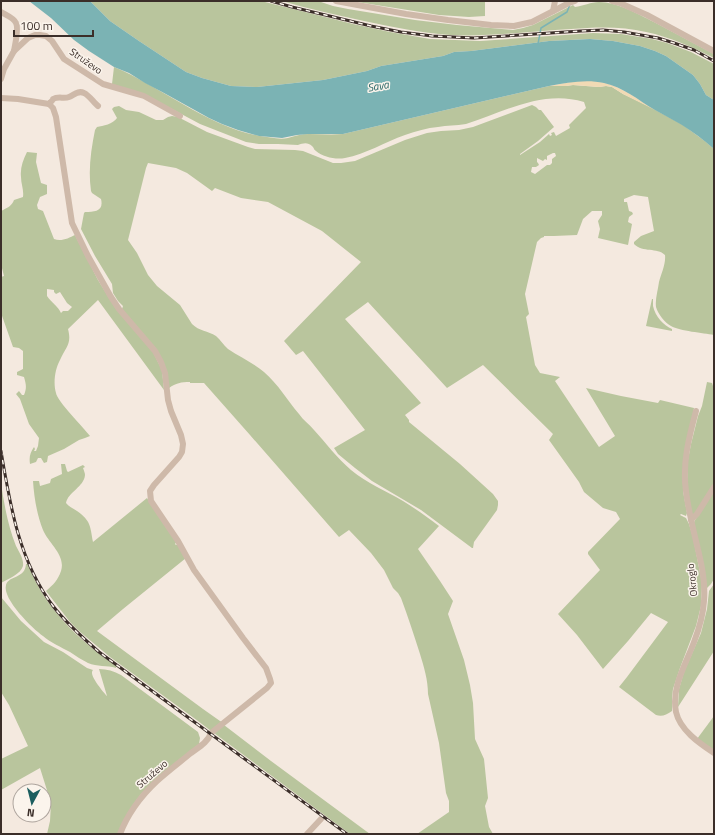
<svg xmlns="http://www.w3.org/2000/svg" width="715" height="835" font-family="'Titillium Web',sans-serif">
<rect width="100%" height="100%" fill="#f4e9df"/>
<g fill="#b9c59d" fill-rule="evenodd">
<path d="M90 1H261L353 24 390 32 430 39 480 41 593 33 621 34 652 39 667 43 691 52 714 64V100L706 95 700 84 693 75 666 56 655 51 640 46 613 41 590 39 549 41 471 51 454 52 443 56 381 66 367 71 323 80 257 87 231 86 202 78 186 72 139 41 110 21Z"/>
<path d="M282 1H318L333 6 348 9 415 20 457 25 513 30 523 28 533 25 573 5 575 7C583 6 591 2 599 2 617 2 638 14 654 22 674 33 694 43 714 54V58C692 47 670 37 646 32 622 26 596 27 571 29 531 31 491 37 450 35 421 33 393 27 364 21 337 15 309 9 282 1Z"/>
<path d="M351 1H485V16L469 17 439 15Z"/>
<path d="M114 67C162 87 208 127 260 136 269 137 279 140 288 138 295 136 301 134 309 134 320 134 331 135 343 134L549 86H566L573 85 599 87 606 86 612 87 623 94 648 106 683 125 706 142 714 149V335C703 333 680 331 671 326 665 323 658 314 656 307 655 299 658 290 659 282 661 274 666 264 665 255 657 247 643 253 634 244V242L641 236 654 231 648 197 634 195 624 199V202H627L629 211 632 212 633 214 629 217 628 222 632 224 628 245 598 238 600 229 598 221 602 215V211H592L583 219 577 235 554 236H544V237L541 238 537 242 525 294 529 314 526 317 535 365 540 373 560 377 555 381 599 447 615 436 586 388 621 396 658 403 660 400 694 408 683 482V491L687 513 686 516 681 514 680 515 686 518 689 524 693 537 702 583 701 606 696 626 680 668 673 689 672 697V711C666 715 662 717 656 715L619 687 627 677 668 622 651 613 628 641 603 669 577 635 558 614 600 570 588 554V552L620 519 616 512 603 508 584 492 579 482 549 440 553 434 483 365 447 388 368 302 345 319 421 403 405 415 409 420V422L460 464 493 494 498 501V505L497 510 474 542 473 548H472L421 510 372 481 355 468 338 454 334 448 365 430 303 351 296 355 284 341 361 262 322 231 268 202 241 198 215 188 212 191 187 173 176 168 148 163 146 168 128 240 137 253 148 275 157 286 180 305 192 324C199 331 208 331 216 336 221 340 223 345 228 349 240 357 253 363 264 372 278 384 287 400 299 414 303 420 309 424 314 430 326 443 337 458 351 470 367 483 386 491 403 501 416 509 427 517 439 526L418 549 440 581 453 601 448 614 464 660 470 685 473 703 475 739 484 759 488 798 485 806 489 827 493 834H417L449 812V801L446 793 439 743 428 694C428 680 424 667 420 654 414 635 408 617 401 598L398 593 393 588 384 570 371 553 349 530 339 537 250 435 204 383H190V382C181 382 176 383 169 388L166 371 122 309 123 306 118 301 113 293 112 284 95 256 81 229 84 213 85 212C95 212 104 211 101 199L92 193 91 191C88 170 91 150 95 130L97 127C103 126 113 124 117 118L112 109 114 107 119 106 126 110 139 112 156 120H163L168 117 172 116 178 117 207 132 248 147 255 149 295 150 303 151 333 163H341L355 161 405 140 427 133 441 131 459 130 473 127 532 105 536 107 539 110H541L554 127 538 141 520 154V155L540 142 549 134 550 136 552 135 551 133 554 132 556 136 570 128 569 125 586 108 584 102C543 89 504 112 466 124 456 126 447 125 438 127 427 128 416 131 405 135 385 142 366 154 345 158 336 160 323 157 316 151 313 149 315 149 312 146 308 142 303 143 298 145L278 144H259L246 142 200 124 172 109 112 84ZM553 153H555L556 156 552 159V163L550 165H547L535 174 531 172 532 167H536L539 165 538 163 537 162V158L543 161 545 159 547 160V156Z"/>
<path d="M27 152 37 153 36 162 41 183 47 185V194L40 197 37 205 38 209 43 211 54 239C61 242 69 238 75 235L98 280 109 298 153 352 162 370 164 390 98 300 68 329C72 344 66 347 60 360 55 369 53 383 56 393 57 401 84 428 90 436L85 438 79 440 64 449 48 456 47 462 44 463 41 458H38L36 462 30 464C29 457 30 453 34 447L35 449 34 451H36L38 446 39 438 29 424 20 399 16 394 19 391 22 395H24C27 388 26 384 24 377L17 375V372L23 369V351L19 348 13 347 1 313V277L4 276 1 264V211C7 208 12 206 14 200L23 197C24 190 21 184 21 177 20 168 23 160 27 152ZM47 289 54 290V292L56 294 60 292 67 303 72 307 68 311H63L61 313C58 306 51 302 47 296Z"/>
<path d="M652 299H653C653 300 653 305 653 306 655 316 664 326 672 329V331L646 326Z"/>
<path d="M707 382 712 383 714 389V483L698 510 694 514H692L688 492 687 465 691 444 698 416 702 406Z"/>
<path d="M61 464H65L67 471 68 472 83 465 85 467 83 468C84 471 85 473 85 475 84 487 68 492 66 503 69 507 73 508 77 511 91 521 90 526 93 542L147 498 154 509 177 541 175 544 176 545 179 544 186 558 123 609 97 631 203 709 220 721 222 722 211 731 198 721 110 657 79 631 70 622 46 591C53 585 58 580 61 571 66 555 49 544 43 530 37 515 34 497 33 481H39L40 486 50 483 51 479 62 474Z"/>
<path d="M1 483C4 504 8 526 16 546 19 552 24 559 23 566 21 574 8 579 1 583Z"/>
<path d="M714 487V579L711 584 707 588 694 522Z"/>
<path d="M26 564H28C44 608 79 640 116 666V668C107 665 97 667 88 663 82 660 76 656 70 652 61 647 51 643 43 636 33 629 2 599 6 585 9 575 25 579 26 564Z"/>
<path d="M714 584V651L678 707 679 689 684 672 701 633 707 609 709 591Z"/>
<path d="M1 597 21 621 44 642 63 652 87 668 93 670C92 671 92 672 92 673 92 678 103 692 107 696L99 669C107 669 114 671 121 675L198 732 200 738 199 744 142 793C131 806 125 818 118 834H47L50 821 51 803 40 768 1 790V759L28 746 9 705 1 692Z"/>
<path d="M714 716V751L697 739Z"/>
<path d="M224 725 271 761 370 834H350L214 733Z"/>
</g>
<path fill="#f1dab4" d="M589 80C597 82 606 82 614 86 629 92 642 102 655 110L623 94 612 87 606 86 599 87 573 85 566 86H549L576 81Z"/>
<path fill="#7bb3b4" d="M29 1H90L110 21 139 41 186 72 202 78 231 86 257 87 323 80 367 71 381 66 443 56 454 52 471 51 549 41 590 39 613 41 640 46 655 51 666 56 693 75 700 84 706 95 714 100V149C704 140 693 132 682 125 673 120 664 115 655 110 638 100 623 87 604 83 585 79 567 83 549 86L343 134H308L297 135 282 138 259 136 238 130 222 124 209 118 164 93 145 83 129 73 114 67 89 51 74 40 51 18Z"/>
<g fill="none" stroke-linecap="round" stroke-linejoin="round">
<path stroke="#7bb3b4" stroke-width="1.5" d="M538 44 541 28 567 12 570 4"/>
<g stroke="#ceb9a9" stroke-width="6">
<path d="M336 1 406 14 448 20 491 25 514 26 532 22 569 3 575 1"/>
<path d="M612 1 620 3 647 15 714 51"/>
<path d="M553 11 555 1"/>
<path d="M1 12C6 15 14 18 16 23 19 28 15 45 14 51"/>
<path d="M1 79 4 69 14 51 28 38 35 35H40L46 36 52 41 64 59 103 84 134 93 144 96 180 116"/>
<path d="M1 98 18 99 49 104C50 103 53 100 53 99 58 96 64 99 69 97 74 95 78 90 84 93 89 95 94 103 98 106"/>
<path d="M49 104 53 108 56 117 72 223 88 256 111 297 119 309 155 351 161 362 165 373 168 400 171 411 181 435 183 444 182 452 179 457 154 485 150 491 151 501 178 541 194 570 243 638 266 668 270 679 271 683 267 688 211 733C208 742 199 747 191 753 180 762 168 771 157 781 141 796 128 813 120 834"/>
<path d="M696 411C689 437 682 464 686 491 689 517 697 542 702 568 704 580 705 590 704 601 703 616 699 629 694 642 686 664 671 687 676 712 680 730 699 743 714 753"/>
<path d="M691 520 697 514 714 487"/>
<path d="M307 834 321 819"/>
</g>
<defs>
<g id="rail">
<path d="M271 1 292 7 371 26 401 32 432 36 474 38 581 31 603 30 624 32 658 38 674 43 694 50 714 61"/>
<path d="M1 451C10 505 19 561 53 606 66 623 83 638 99 652L347 834"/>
</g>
</defs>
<use href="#rail" stroke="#3b2e29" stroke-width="3"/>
<use href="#rail" stroke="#fbf4ec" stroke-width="1.5" stroke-dasharray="4.5" stroke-linecap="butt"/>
</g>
<g text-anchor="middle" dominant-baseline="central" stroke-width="3" stroke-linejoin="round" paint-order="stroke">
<g font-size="10" fill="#3b2e29" stroke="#fbf4ec">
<text transform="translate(86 61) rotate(35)">Struževo</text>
<text transform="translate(692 580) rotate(-96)">Okroglo</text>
<text transform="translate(152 774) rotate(-41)">Struževo</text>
</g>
<g font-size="11" font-style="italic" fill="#1c5e5f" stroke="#fbf4ec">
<text transform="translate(378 86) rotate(-10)">Sava</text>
</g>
</g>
<rect width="715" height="835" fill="none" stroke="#3b2e29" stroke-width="4"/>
<g transform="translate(32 803) rotate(187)"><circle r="19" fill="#fbf4ec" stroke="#aea59e"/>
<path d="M0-3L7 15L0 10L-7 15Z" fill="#1c5e5f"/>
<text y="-6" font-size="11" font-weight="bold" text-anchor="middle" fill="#3b2e29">N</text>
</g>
<path d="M14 30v6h79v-6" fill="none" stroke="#3b2e29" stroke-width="2"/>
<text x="20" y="30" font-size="12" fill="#3b2e29" stroke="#fbf4ec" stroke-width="3" paint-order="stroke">100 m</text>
</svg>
